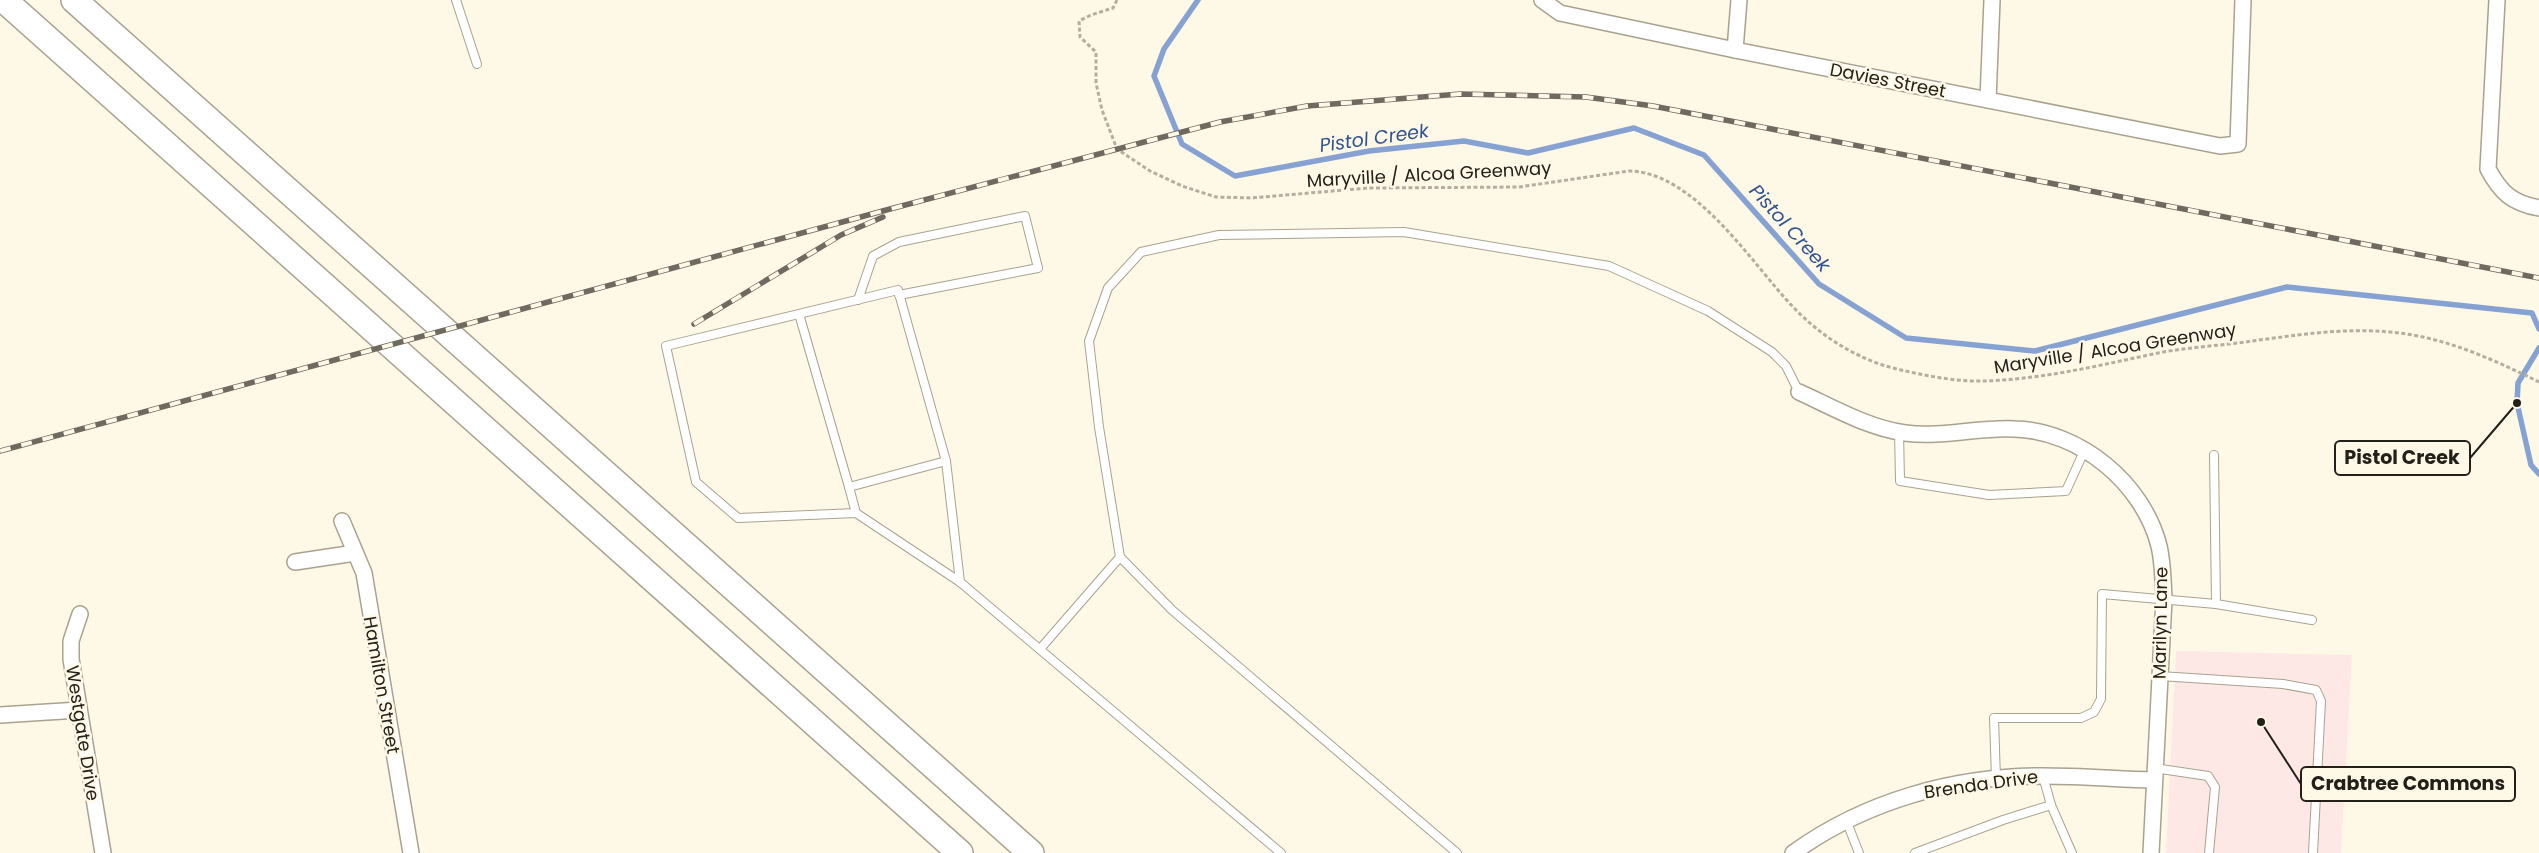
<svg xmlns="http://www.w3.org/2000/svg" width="2539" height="853" font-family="Poppins,sans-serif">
<rect width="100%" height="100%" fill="#fef8e7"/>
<path fill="#fee8e6" d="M2176 651 2352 655 2341 853H2166Z"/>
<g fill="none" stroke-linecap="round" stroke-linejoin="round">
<g stroke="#86a2d2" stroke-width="5.5">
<path d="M1198 0 1164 49 1154 76 1182 144 1235 176 1369 151 1464 141 1528 153 1634 128 1704 155 1819 284 1906 338 2035 351 2287 287 2532 313 2539 329"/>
<path d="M2539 348 2518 383 2517 403 2531 465 2539 474"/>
</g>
<defs>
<g id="service">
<path d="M456 0 477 64"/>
<path d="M858 300 873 256 899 242 1025 216 1038 268 899 295"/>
<path d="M799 314 849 487"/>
<path d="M1899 431 1900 481 1989 495 2066 491 2085 449"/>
<path d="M2214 455 2216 604"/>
<path d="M946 461 898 290 666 346 696 482 738 518 856 513 960 582 1281 853"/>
<path d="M856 513 849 487 946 461 960 582"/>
<path d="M1040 649 1120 557"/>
<path d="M2160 676 2283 684 2316 690 2321 701 2313 853"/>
<path d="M2154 768 2208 776 2215 787 2209 853"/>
<path d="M2043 776 2051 805 2072 853"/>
<path d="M1996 779 1994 718H2081L2094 712 2101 699 2102 594 2216 604 2312 620"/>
<path d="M1846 820 1859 853"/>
<path d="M1457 853 1172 610 1120 557 1099 427 1089 341 1108 288 1141 252 1219 235 1404 232 1609 266 1708 311 1772 352 1786 366 1799 392"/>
<path d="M1915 853 2003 820 2051 805"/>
</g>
<g id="minor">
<path d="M1542 0 1560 13 1735 50 2220 146 2238 144 2243 0"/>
<path d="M2497 0 2488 169C2501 193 2512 203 2539 208"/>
<path d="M1735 50 1739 0"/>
<path d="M1988 100 1992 0"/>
<path d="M1799 392C1832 407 1868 428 1905 433 1942 438 1978 427 2015 429 2080 431 2143 483 2159 546 2163 563 2163 581 2164 599L2151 853"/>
<path d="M342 521 364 573 411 853"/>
<path d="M295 562 355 553"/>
<path d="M80 614 71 641V659L103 853"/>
<path d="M0 715 79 710"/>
<path d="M1793 853C1865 801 1954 776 2043 776 2080 776 2117 779 2153 780"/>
</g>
<g id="trunk">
<path d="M4 0 960 853"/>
<path d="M74 0 1031 853"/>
</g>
</defs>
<use href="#service" stroke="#a9a28f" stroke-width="10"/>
<use href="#minor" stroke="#a9a28f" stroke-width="18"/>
<use href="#trunk" stroke="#a9a28f" stroke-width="28"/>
<path stroke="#b3aea0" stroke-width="3" stroke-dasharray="4 2.5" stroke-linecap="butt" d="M1117 0 1113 8 1091 15 1079 21 1080 37 1096 52V83L1102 110 1117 149 1150 171 1182 186 1216 197 1251 198 1368 188 1519 187 1629 171C1695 172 1752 264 1794 308 1823 338 1860 361 1901 370 1928 376 1957 382 1985 381 2044 379 2101 365 2158 353 2184 348 2212 346 2238 343 2297 335 2358 324 2418 336 2459 344 2501 363 2539 382"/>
<use href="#service" stroke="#fff" stroke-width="8"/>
<use href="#minor" stroke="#fff" stroke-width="15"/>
<use href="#trunk" stroke="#fff" stroke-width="25"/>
<defs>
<g id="rail">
<path d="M694 324 841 235 883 217"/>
<path d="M0 451 890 209 1220 122 1307 106 1460 94 1586 97 1653 106 2539 278"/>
</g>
</defs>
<use href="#rail" stroke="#6e6a60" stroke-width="5.5"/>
<use href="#rail" stroke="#fef8e7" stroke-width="4" stroke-dasharray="11" stroke-linecap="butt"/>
</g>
<g text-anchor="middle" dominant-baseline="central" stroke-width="5" stroke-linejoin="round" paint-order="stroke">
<g font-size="18" fill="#232019" stroke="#fef8e7">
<text transform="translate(1888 80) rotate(11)">Davies Street</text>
<text transform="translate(1429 174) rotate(-3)">Maryville / Alcoa Greenway</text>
<text transform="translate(2115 348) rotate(-9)">Maryville / Alcoa Greenway</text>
<text transform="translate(2160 623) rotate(-89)">Marilyn Lane</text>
<text transform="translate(382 685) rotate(80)">Hamilton Street</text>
<text transform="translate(83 733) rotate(81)">Westgate Drive</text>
<text transform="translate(1981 784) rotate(-8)">Brenda Drive</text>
</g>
<g font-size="19" font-style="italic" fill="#315390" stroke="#fef8e7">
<text transform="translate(1374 138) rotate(-8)">Pistol Creek</text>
<text transform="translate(1790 228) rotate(48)">Pistol Creek</text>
</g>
</g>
<path fill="none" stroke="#232019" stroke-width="2" d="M2517 403L2470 458M2261 722L2301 784"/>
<g fill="#232019" stroke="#fef8e7" stroke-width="2">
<circle cx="2517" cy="403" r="5"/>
<circle cx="2261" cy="722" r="5"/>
</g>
<g fill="#fef8e7" stroke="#232019" stroke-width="2">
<rect x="2335" y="441" width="135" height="34" rx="5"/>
<rect x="2301" y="767" width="214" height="34" rx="5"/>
</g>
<g font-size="19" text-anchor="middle" font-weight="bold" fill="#232019">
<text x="2402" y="464">Pistol Creek</text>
<text x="2408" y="790">Crabtree Commons</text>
</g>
</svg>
